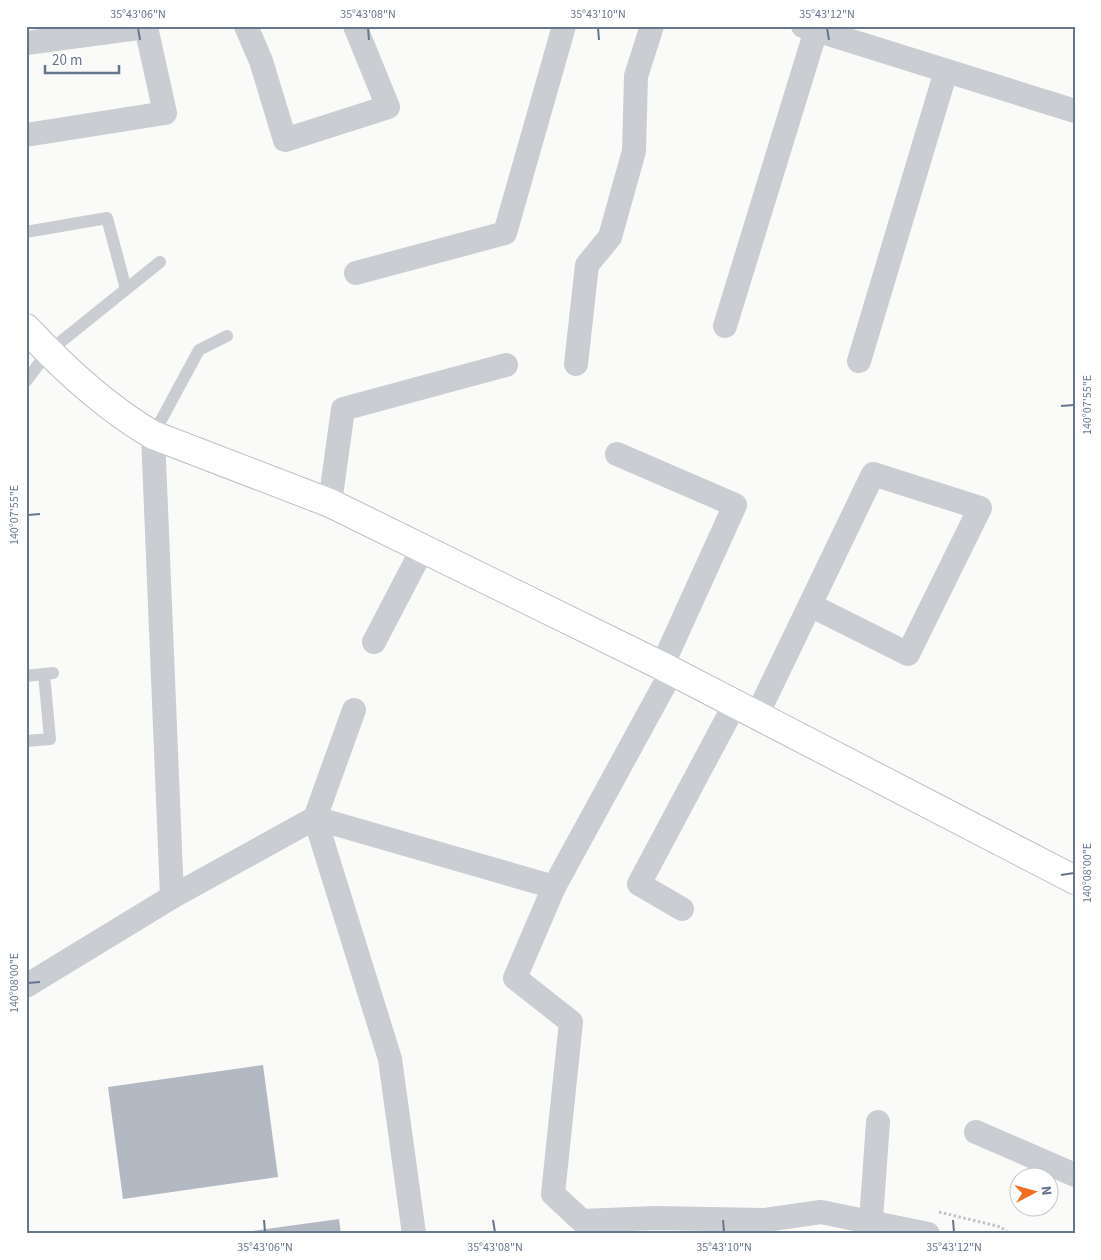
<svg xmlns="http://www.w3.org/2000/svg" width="1101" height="1260" font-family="'Source Sans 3',sans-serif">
<rect width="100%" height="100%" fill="#fafaf8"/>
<g fill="#b2b9c2">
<path d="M263 1065 278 1177 123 1199 108 1087Z"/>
<path d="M339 1219 341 1234H237V1233Z"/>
</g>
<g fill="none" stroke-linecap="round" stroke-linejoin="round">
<defs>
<path id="secondary" d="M26 328C64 369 105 407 153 435L330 503 662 666 1075 880"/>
</defs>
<use href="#secondary" stroke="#bcc0c6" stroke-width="30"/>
<path stroke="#c1c3c6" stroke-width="3" stroke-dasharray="2.5 2.5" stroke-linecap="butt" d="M939 1212 1001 1227 1009 1234"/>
<g stroke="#cacdd2" stroke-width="12">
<path d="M26 232 107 218 126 289"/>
<path d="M26 381 48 352 160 262"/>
<path d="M153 435 199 350 227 336"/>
<path d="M26 676 53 673"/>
<path d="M26 741 50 739 44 674"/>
</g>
<g stroke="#cacdd2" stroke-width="24">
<path d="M246 26 261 61 285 140 388 107 355 26"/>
<path d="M803 26 1075 111"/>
<path d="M26 43 146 27 165 113 26 135"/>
<path d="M356 273 505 233 564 26"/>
<path d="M725 326 816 30"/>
<path d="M859 361 946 71"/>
<path d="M576 364 587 265 610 237 634 151 636 76 652 26"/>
<path d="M153 435 172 897"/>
<path d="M617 454 735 505 662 666"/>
<path d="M330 503 343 409 506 365"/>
<path d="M374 642 423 548"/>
<path d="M757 715 873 474 980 508 908 654 810 605"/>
<path d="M554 887 672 671"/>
<path d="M682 909 639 884 735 704"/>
<path d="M26 986 172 897 315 818 354 710"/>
<path d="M976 1132 1075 1175"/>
<path d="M414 1234 390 1059 315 818 554 887 515 978 571 1022 553 1194 582 1221 655 1218 765 1220 821 1212 928 1234"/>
<path d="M870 1234 878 1122"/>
</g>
<use href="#secondary" stroke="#fff" stroke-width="28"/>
</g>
<path fill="none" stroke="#66768c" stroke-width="2" d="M138 28 140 40M368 28 369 40M598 28 599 40M827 28 829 40M1061 406 1074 405M28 515 40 514M1061 875 1074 873M28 983 40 982M264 1220 265 1232M493 1220 495 1232M723 1220 724 1232M953 1220 954 1232"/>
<rect width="1101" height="1260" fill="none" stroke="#ffffff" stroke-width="55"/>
<g transform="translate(1034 1192) rotate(84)"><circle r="24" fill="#ffffff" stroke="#c2c8d1"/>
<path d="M0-4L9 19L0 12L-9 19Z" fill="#f46d1e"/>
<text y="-8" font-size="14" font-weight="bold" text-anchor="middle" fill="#66768c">N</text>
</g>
<path d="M45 65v8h74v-8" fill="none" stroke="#66768c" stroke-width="2.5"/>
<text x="52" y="65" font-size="15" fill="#66768c" stroke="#ffffff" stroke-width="4" paint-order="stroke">20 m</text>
<rect x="28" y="28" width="1046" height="1204" fill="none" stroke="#66768c" stroke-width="2"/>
<g font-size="12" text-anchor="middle" fill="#66768c">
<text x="138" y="18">35°43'06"N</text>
<text x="368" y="18">35°43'08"N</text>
<text x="598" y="18">35°43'10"N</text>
<text x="827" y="18">35°43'12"N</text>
<text transform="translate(1087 405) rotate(-90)" y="4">140°07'55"E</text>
<text transform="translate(14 515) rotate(-90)" y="4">140°07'55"E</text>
<text transform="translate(1087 873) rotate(-90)" y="4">140°08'00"E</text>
<text transform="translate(14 983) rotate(-90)" y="4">140°08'00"E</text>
<text x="265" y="1251">35°43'06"N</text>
<text x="495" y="1251">35°43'08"N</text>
<text x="724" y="1251">35°43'10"N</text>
<text x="954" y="1251">35°43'12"N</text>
</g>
</svg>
